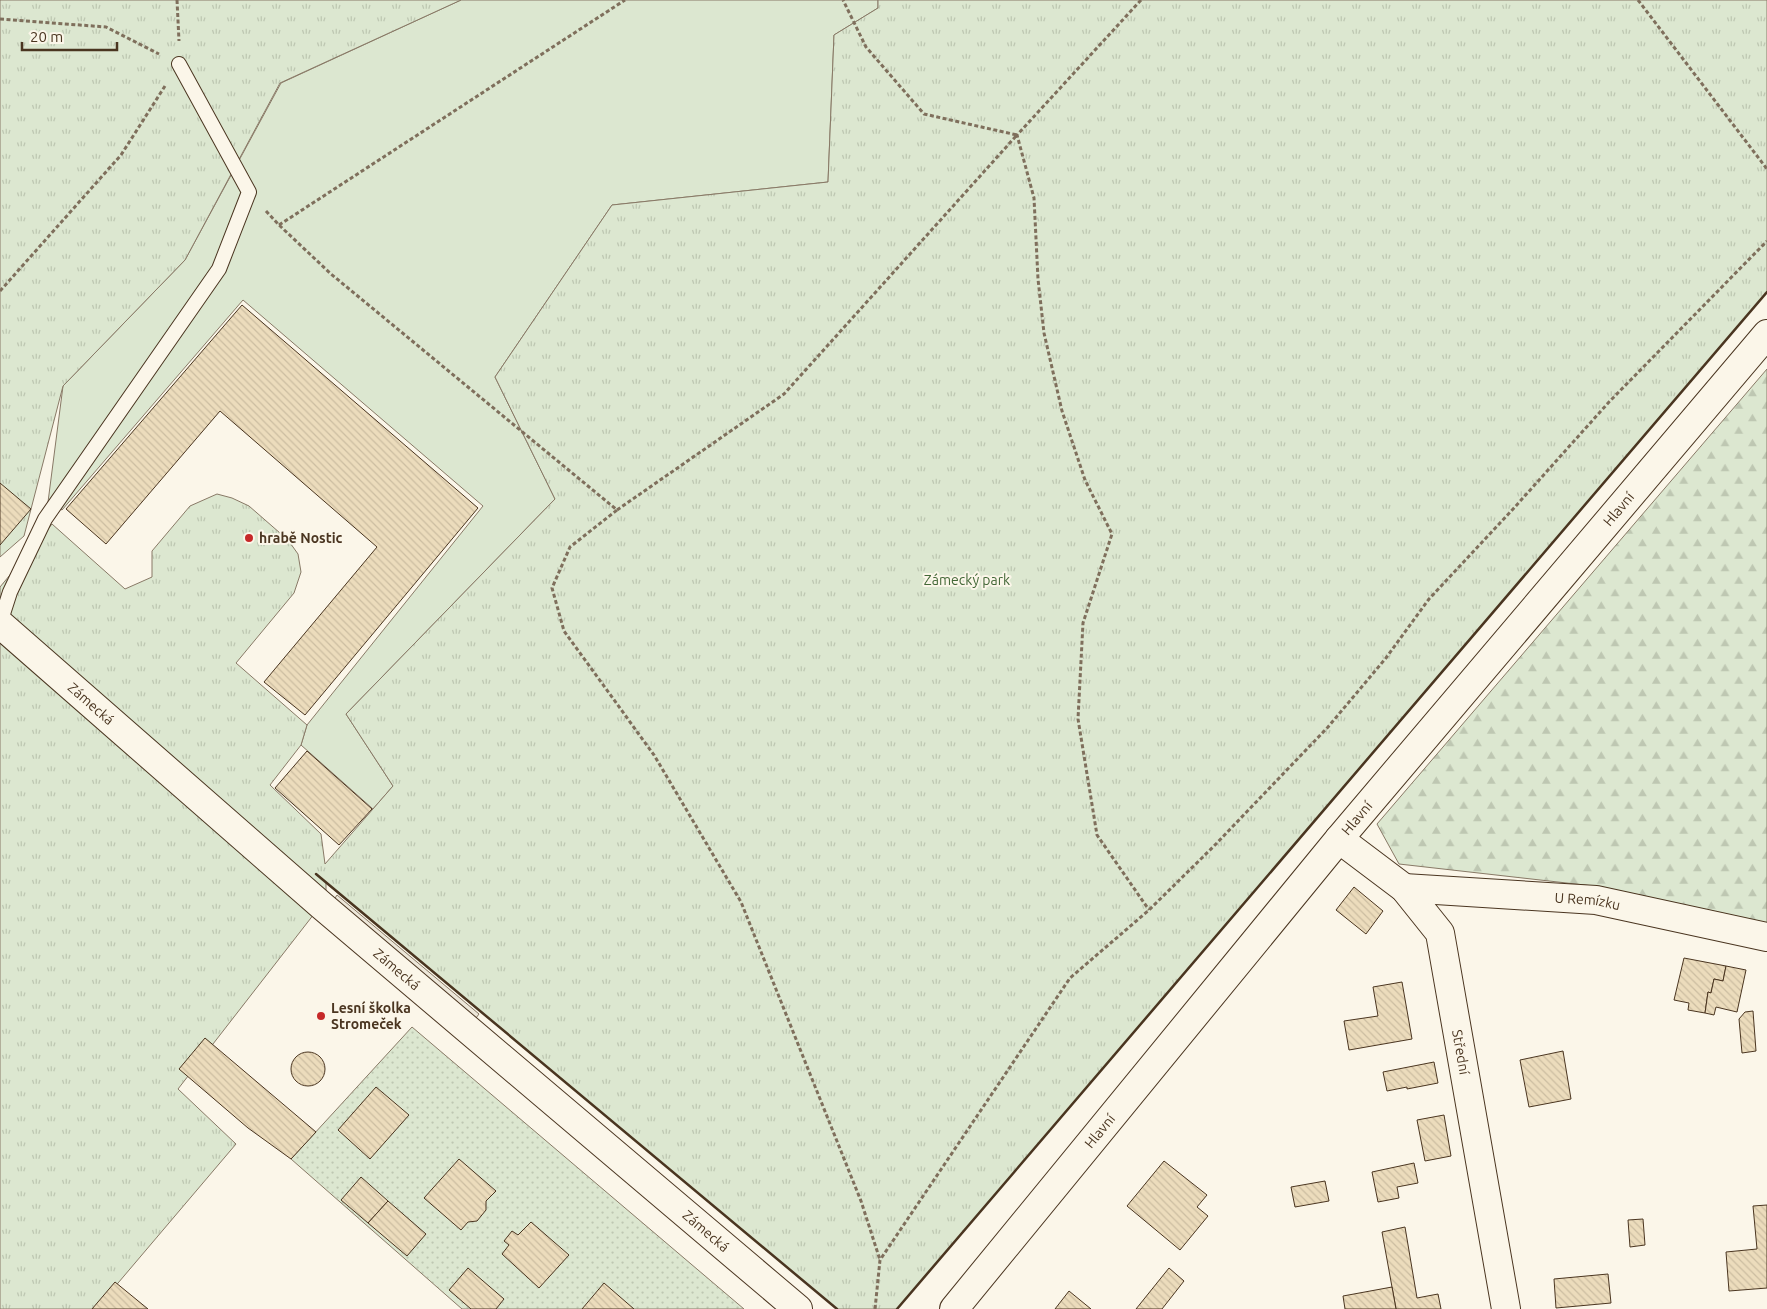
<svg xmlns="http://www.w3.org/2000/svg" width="1767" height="1309" font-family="Ubuntu,sans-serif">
<defs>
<pattern id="forest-firs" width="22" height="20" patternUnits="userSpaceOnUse" patternTransform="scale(1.25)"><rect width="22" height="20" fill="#dce7d0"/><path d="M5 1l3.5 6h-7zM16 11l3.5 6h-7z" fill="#bec7b2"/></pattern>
<pattern id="park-tufts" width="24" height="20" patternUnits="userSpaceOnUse" patternTransform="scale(1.25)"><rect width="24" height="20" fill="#dce7d0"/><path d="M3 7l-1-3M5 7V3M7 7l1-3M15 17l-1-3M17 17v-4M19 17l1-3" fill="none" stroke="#bec7b2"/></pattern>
<pattern id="garden-dots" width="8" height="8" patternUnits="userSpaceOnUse" patternTransform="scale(1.25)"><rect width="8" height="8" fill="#dce7d0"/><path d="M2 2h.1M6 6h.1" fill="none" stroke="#bec7b2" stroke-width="1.8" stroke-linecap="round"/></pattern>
<pattern id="building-back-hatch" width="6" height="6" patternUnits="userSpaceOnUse" patternTransform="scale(1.25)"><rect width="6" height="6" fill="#ecdcbc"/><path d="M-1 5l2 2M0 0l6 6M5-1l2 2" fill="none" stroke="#ccbda1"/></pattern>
</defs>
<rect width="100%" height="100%" fill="#fbf6e9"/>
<path fill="#dce7d0" stroke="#887966" d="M461 0H878V8L834 35 828 182 612 205 495 377 555 499 346 714 393 786 373 809 301 745 307 725 483 506 243 300 62 510 48 502 63 386 185 260 281 83Z"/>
<path fill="url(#forest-firs)" stroke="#887966" d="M1767 369V924L1602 887 1399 864 1377 824Z"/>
<g fill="url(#park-tufts)" stroke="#887966">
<path d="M0 0H461L280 83 185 260 63 386 24 536 0 557Z"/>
<path d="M878 0H1767V292L897 1309H837L326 883V890L321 905 178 1089 236 1144 96 1309H0V587L52 524 125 589 152 577V551L190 506 217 494 232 498 249 506 288 540 298 554 301 572 294 593 236 663 307 725 301 745 270 785 321 834 325 864 393 786 346 714 555 499 495 377 612 205 828 182 834 35 878 8Z"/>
</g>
<path fill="url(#garden-dots)" stroke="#887966" d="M412 1027 744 1309H462L291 1159Z"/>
<path fill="#ede7d9" stroke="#887966" d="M337 895 479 1014 473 1022 332 903Z"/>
<g fill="url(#building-back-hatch)" stroke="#4a3520">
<path d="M242 305 478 508 305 715 264 682 377 547 220 411 106 544 66 509Z"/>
<path d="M0 483 31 509 0 545Z"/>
<path d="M307 751 372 809 339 845 275 788Z"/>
<path d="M1354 887 1383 911 1366 934 1336 910Z"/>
<path d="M1684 958 1726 966 1723 981 1714 979 1711 993 1708 992 1705 1013 1688 1010 1689 1003 1674 1000Z"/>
<path d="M1726 966 1746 970 1737 1012 1716 1007 1714 1015 1705 1013 1708 992 1711 993 1714 979 1723 981Z"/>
<path d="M1402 982 1412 1039 1349 1050 1344 1021 1378 1016 1373 987Z"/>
<path d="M1753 1011 1756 1051 1742 1053 1739 1019 1745 1012Z"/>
<path d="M205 1038 316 1132 291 1159 248 1128 179 1069Z"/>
<path d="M1563 1051 1571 1099 1529 1107 1520 1060Z"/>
<circle cx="308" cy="1069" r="17"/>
<path d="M1434 1062 1438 1083 1407 1089V1087L1387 1091 1383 1072Z"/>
<path d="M376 1087 409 1115 370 1159 338 1130Z"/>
<path d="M1444 1115 1451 1156 1425 1161 1417 1120Z"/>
<path d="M459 1159 496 1191 486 1201V1210L477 1221 468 1222 461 1230 424 1198Z"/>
<path d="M1164 1161 1207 1195 1197 1207 1208 1216 1180 1250 1127 1206Z"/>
<path d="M1414 1163 1418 1183 1397 1187 1399 1198 1378 1202 1372 1172Z"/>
<path d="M361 1177 388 1201 368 1223 341 1200Z"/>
<path d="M1325 1181 1329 1201 1295 1207 1291 1187Z"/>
<path d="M388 1201 426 1234 407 1256 368 1223Z"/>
<path d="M1767 1205V1288L1729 1291 1726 1252 1757 1249 1753 1206Z"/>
<path d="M1643 1219 1645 1245 1630 1247 1628 1220Z"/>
<path d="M531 1222 569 1255 539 1288 502 1254 509 1245 504 1241 512 1231 518 1235Z"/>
<path d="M1405 1227 1417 1298 1438 1294 1441 1309H1396L1382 1232Z"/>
<path d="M468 1268 504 1299 496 1309H471L449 1290Z"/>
<path d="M1169 1268 1184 1281 1162 1309H1136Z"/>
<path d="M1608 1274 1611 1303 1556 1308 1554 1279Z"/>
<path d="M115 1282 148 1309H92Z"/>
<path d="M604 1283 634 1309H582Z"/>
<path d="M1392 1287 1396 1309H1345L1343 1296Z"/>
<path d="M1069 1291 1091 1309H1055Z"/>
</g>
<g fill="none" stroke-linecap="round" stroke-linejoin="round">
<defs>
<path id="lane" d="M0 623 10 592 45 519 219 269 249 192 179 64"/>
<g id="street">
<path id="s1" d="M0 624 321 905 798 1309"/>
<path id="s2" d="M1339 839 1404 888 1440 933 1506 1309"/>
<path id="s3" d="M1404 888 1596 900 1767 937"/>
</g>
<g id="secondary">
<path id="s4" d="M954 1309 1339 839 1767 334"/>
</g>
</defs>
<use href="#lane" stroke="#4a3520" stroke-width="16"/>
<use href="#street" stroke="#4a3520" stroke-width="30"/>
<use href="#secondary" stroke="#4a3520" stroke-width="30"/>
<g stroke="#7f6f5c" stroke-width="3" stroke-dasharray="4 2.5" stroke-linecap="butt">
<path d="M177 0 179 41"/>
<path d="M1141 0 1017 135 1034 198 1038 279 1044 333 1062 411 1085 480 1112 534 1083 623 1078 719 1097 835 1149 910"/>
<path d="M1638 0 1767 169"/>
<path d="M0 19 106 27 159 54"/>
<path d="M266 211 279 225 331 274 617 510 570 547 552 588 564 631 654 755 741 902 861 1201 880 1260"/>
<path d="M279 225 625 0"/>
<path d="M0 291 121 155 165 86"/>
<path d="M617 510 784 394 1017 135 924 114 866 47 843 0"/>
<path d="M875 1309 880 1260 1070 978 1149 910 1214 846 1328 727 1386 658 1429 599 1514 508 1609 402 1767 241"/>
</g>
<use href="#lane" stroke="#fbf6e9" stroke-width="14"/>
<use href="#street" stroke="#fbf6e9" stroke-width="28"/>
<use href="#secondary" stroke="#fbf6e9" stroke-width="28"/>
<g stroke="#4a3520" stroke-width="2.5">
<path d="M316 874 837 1309"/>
<path d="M897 1309 1767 292"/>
</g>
</g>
<g fill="#c62828" stroke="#fbf6e9" stroke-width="2">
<circle cx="249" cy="538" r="5"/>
<circle cx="321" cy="1016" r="5"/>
</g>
<g text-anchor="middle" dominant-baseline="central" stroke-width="4" stroke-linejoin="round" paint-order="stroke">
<g font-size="14" fill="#4a3520" stroke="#fbf6e9">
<text stroke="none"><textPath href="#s4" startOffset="1040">Hlavní</textPath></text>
<text stroke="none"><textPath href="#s1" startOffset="121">Zámecká</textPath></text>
<text stroke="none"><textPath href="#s4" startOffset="635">Hlavní</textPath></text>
<text stroke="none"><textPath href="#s3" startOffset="184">U Remízku</textPath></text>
<text stroke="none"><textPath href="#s1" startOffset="526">Zámecká</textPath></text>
<text stroke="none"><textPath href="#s2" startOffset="260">Střední</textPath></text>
<text stroke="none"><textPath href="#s4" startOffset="230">Hlavní</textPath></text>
<text stroke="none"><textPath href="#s1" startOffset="931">Zámecká</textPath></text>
</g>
<g font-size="14" font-weight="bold" fill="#4a3520" stroke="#fbf6e9" text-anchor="start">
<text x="259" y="538">hrabě Nostic</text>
<text x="331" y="1008">Lesní školka<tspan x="331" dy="16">Stromeček</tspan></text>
</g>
<g font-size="14" fill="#436837" stroke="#fbf6e9">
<text x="967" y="580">Zámecký park</text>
</g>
</g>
<path d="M22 42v8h95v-8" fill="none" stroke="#4a3520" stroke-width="2.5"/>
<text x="30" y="42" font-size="15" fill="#4a3520" stroke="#fbf6e9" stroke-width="4" paint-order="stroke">20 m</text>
</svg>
